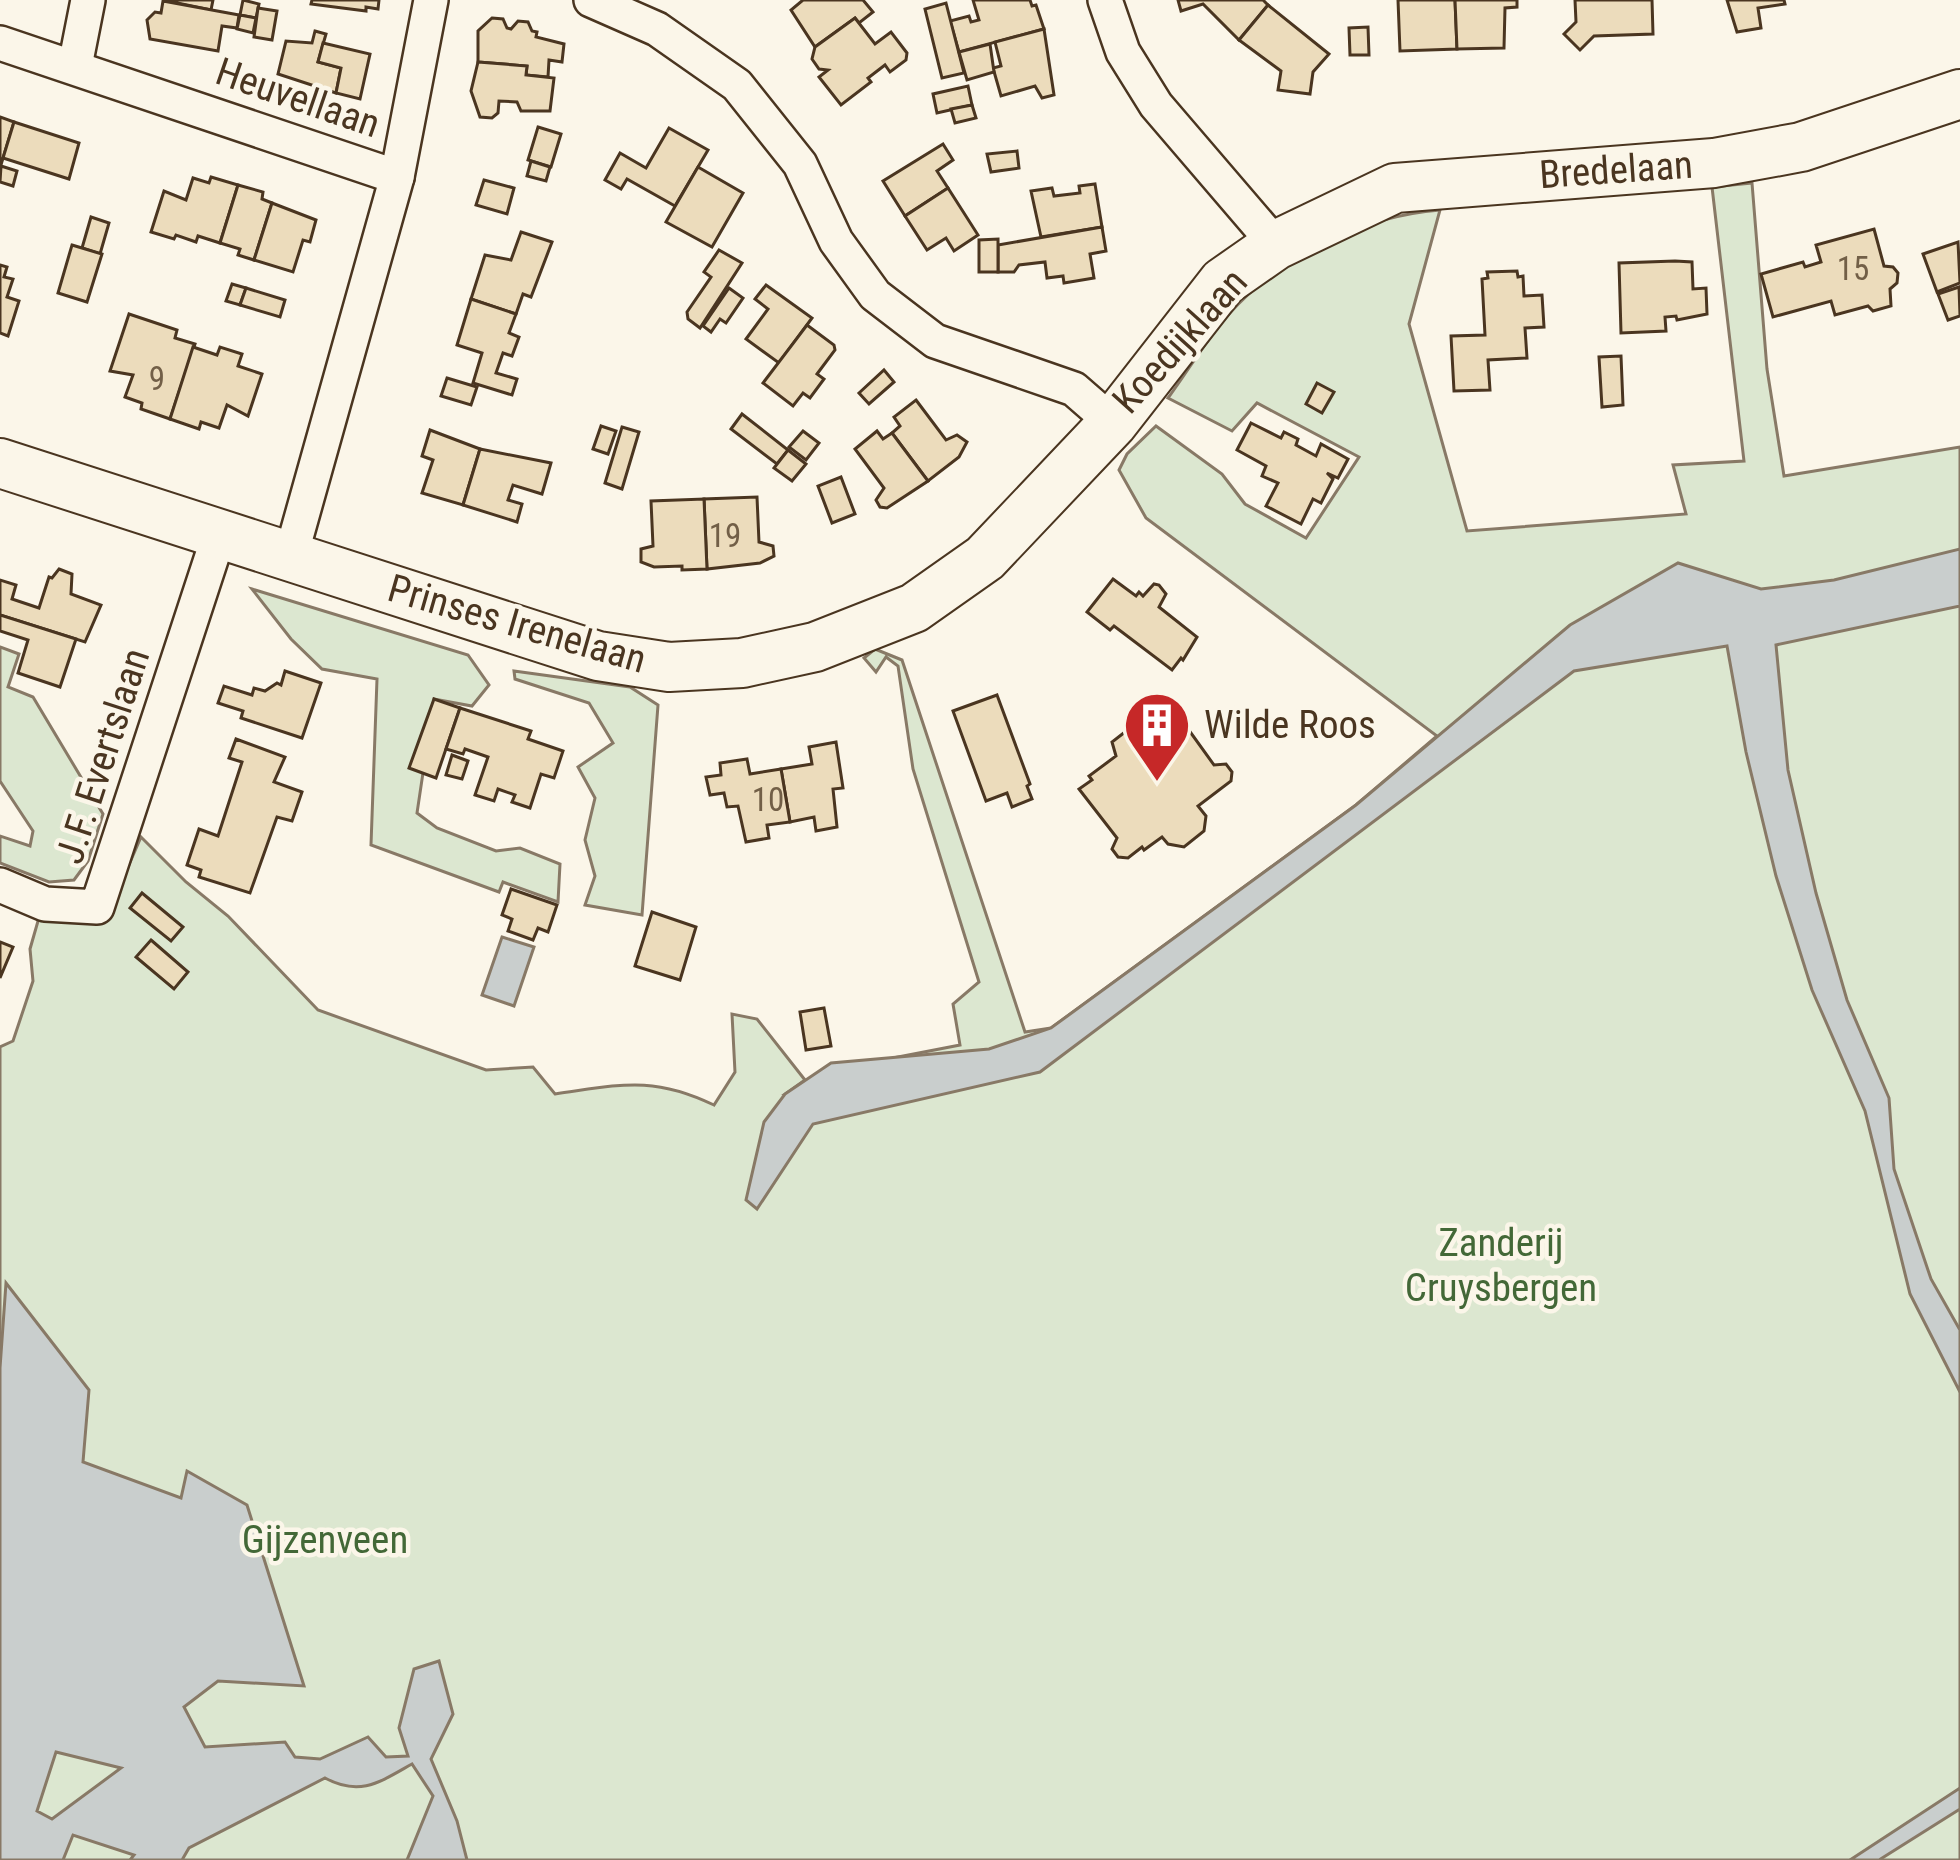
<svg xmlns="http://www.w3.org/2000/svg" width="1960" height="1860" font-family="'Roboto Condensed',sans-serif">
<rect width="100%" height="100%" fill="#fbf6e9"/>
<g fill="#dce7d0" stroke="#887966" stroke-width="3">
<path d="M1752 183 1767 369 1784 476 1960 447V1860H0V1047L13 1041 33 981 30 949 40 914 112 904 141 837 186 882 228 916 318 1010 486 1070 533 1067 555 1094C620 1085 652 1075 714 1105L735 1072 732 1014 757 1019 805 1080 785 1094 809 1098 893 1058 960 1045 953 1004 979 982 913 769 898 666 886 657 876 672 864 658 875 649 902 660 1025 1032 1051 1028 1356 805 1437 736 1146 518 1119 470 1127 454 1156 426 1222 474 1245 504 1306 538 1359 457 1257 403 1232 431 1168 398C1188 371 1206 340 1228 315 1280 256 1363 216 1440 210L1409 324 1467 531 1686 514 1673 465 1744 461 1712 187Z"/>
<path d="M252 589 468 655 489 685 472 706 434 699 417 813 437 828 496 851 520 848 560 864 558 902 503 882 499 892 371 845 377 679 322 669 291 639Z"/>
<path d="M0 647 19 654 8 687 33 697 103 814 88 861 74 880 49 882 0 863V836L30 846 33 831 0 781Z"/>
<path d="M514 671 630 687 658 705 642 915 585 905 595 876 585 840 595 798 578 767 613 743 589 703 515 679Z"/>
</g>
<g fill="#c9cecd" stroke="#887966" stroke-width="3" fill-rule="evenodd">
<path d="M1960 549V606L1776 645 1788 770 1816 893 1847 1000 1889 1098 1894 1169 1931 1279 1960 1330V1392L1910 1294 1865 1111 1812 990 1776 876 1746 752 1727 646 1574 671 1040 1072 813 1124 757 1209 746 1200 764 1122 785 1094 831 1063 989 1049 1051 1028 1356 805 1570 625 1678 563 1761 589 1834 580Z"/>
<path d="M502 937 534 947 514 1006 482 995Z"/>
<path d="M6 1283 89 1390 83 1462 181 1498 187 1471 247 1505 304 1686 218 1681 184 1707 205 1747 285 1742 295 1757 320 1759 368 1737 386 1757 408 1756 399 1728 414 1669 439 1661 453 1714 431 1759 457 1821 467 1860H407L433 1796 412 1764C380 1782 360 1797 325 1778L189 1848 182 1860H130L134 1855 73 1835 63 1860H0V1368ZM56 1752 121 1768 52 1819 37 1811Z"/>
<path d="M1960 1788V1809L1879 1860H1850Z"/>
</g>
<g fill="#ecdcbc" stroke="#4a3520" stroke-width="3">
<path d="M163 0H213L211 10Z"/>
<path d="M243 0 259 4 256 18 240 15Z"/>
<path d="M312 0H379L378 9 366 7V11L311 4Z"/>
<path d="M803 0H863L873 12 859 23 855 18 815 47 791 10Z"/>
<path d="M973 0H1030L1032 6 1036 5 1044 29 959 52 950 21 969 16 971 22 979 20Z"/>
<path d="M1178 0H1263L1268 5 1239 40 1203 4 1181 11Z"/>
<path d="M1398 0H1455L1457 49 1400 51Z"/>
<path d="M1455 0H1517V7L1505 8 1504 48 1457 49Z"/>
<path d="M1575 0H1652L1653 34 1594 36 1580 50 1564 34 1576 22Z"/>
<path d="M1727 0H1784L1785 4 1758 8 1761 28 1737 32Z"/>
<path d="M163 1 239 15 237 28 222 26 218 51 150 39 147 20 155 12 161 13Z"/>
<path d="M946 3 964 73 942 78 925 9Z"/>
<path d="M1268 5 1329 54 1313 72 1310 94 1278 90 1281 71 1239 40Z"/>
<path d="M258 8 277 11 272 40 254 37Z"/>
<path d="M240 15 256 18 253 33 237 29Z"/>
<path d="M492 18 503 19 507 28 511 29 518 21 528 22 532 31 537 32 536 37 564 44 562 62 549 60 548 77 526 75 527 66 478 62V31Z"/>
<path d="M855 18 875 44 891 32 907 53 906 60 890 72 885 65 868 78 871 82 841 105 819 77 828 70 819 69 812 59 815 47Z"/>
<path d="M1368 27 1369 55H1350L1349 28Z"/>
<path d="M1044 29 1054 95 1042 98 1035 86 1001 96 993 68 1001 66 995 42Z"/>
<path d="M315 31 326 34 318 62 341 68 336 93 278 74 286 41 312 43Z"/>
<path d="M323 43 370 54 360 99 336 93 341 68 318 62Z"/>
<path d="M990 44 994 72 967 80 959 52Z"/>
<path d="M478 62 527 66 526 75 554 78 550 111H521L517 102 499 101 498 113 492 118 480 117 471 91Z"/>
<path d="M968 86 972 105 937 113 933 94Z"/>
<path d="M972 105 976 118 955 123 951 109Z"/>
<path d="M0 117 14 122 0 168Z"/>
<path d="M14 122 79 143 69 179 3 158Z"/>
<path d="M538 127 561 134 551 167 528 160Z"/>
<path d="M669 128 708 150 675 206 627 179 621 189 605 180 620 153 646 168Z"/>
<path d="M943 144 953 160 937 171 948 188 905 216 883 181Z"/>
<path d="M1017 151 1019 168 991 172 987 154Z"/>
<path d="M531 161 550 167 546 181 527 176Z"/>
<path d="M1 166 17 171 13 186 0 182Z"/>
<path d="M698 167 743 193 712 247 666 222Z"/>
<path d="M211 177 238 185 220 243 198 236 196 242 176 235 174 239 151 232 164 191 186 200 193 178 209 183Z"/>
<path d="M484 180 514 188 507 214 476 205Z"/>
<path d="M1095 184 1102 227 1041 237 1031 191 1052 188 1054 196 1080 193 1079 186Z"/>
<path d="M238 185 263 192 262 199 272 203 254 260 238 255 240 249 220 243Z"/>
<path d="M948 188 978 235 954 251 946 238 927 250 905 216Z"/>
<path d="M272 203 316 220 310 242 303 240 293 272 254 260Z"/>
<path d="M91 217 109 223 100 254 82 248Z"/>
<path d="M1102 227 1106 251 1090 254 1094 278 1064 283 1063 276 1047 278 1045 262 1019 265 1014 272H998V245Z"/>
<path d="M1874 229 1884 266 1893 267 1898 273 1897 283 1890 289 1891 306 1873 311 1868 306 1835 315 1831 301 1773 317 1761 274 1803 262 1805 267 1821 262 1816 245Z"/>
<path d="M521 232 552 242 531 297 523 294 516 314 471 299 485 255 511 260Z"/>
<path d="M998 239V272H979V240Z"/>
<path d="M1958 242 1960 283 1937 292 1923 254Z"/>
<path d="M72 245 102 254 87 302 58 293Z"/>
<path d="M719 250 742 263 700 328 688 319 687 312 711 277 704 272Z"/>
<path d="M1675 261 1692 262 1693 289 1706 288 1707 314 1677 320 1676 316 1665 317 1666 331 1621 333 1619 263Z"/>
<path d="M0 265 7 267 4 277 13 279 7 297 19 301 8 336 0 333Z"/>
<path d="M1517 271 1518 277 1523 276 1524 296 1542 295 1544 327 1525 328 1527 358 1488 360 1490 390 1454 391 1451 336 1485 335 1482 279 1488 278 1487 272Z"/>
<path d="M232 284 246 288 240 305 226 301Z"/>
<path d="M766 285 812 318 779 363 746 339 768 309 755 299Z"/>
<path d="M1959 287 1960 316 1948 320 1938 294Z"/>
<path d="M246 288 285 300 280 317 240 305Z"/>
<path d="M729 288 743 298 726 323 720 319 711 332 703 326Z"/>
<path d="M471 299 516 314 509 333 519 337 512 356 503 353 496 373 517 379 512 395 473 383 482 353 457 345Z"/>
<path d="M129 314 177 330 175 338 195 344 170 419 141 409 142 403 125 397 133 375 110 371Z"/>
<path d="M807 325 834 345 835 350 817 374 824 379 810 398 803 393 793 406 763 383Z"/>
<path d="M193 347 217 355 220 347 242 354 238 366 262 374 248 416 227 405 219 428 201 422 199 429 170 419Z"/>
<path d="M1621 356 1623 405 1602 407 1599 357Z"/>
<path d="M884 370 894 382 869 404 859 393Z"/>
<path d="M447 378 477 387 471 405 441 396Z"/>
<path d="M1317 383 1334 392 1322 413 1306 404Z"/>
<path d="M916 400 946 440 957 435 967 442 959 457 928 481 892 433 900 426 894 417Z"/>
<path d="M742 414 788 450 777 464 731 429Z"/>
<path d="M1251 423 1281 438 1284 432 1298 439 1296 445 1316 456 1321 444 1348 459 1338 478 1327 473 1333 479 1321 503 1313 499 1301 524 1266 506 1278 483 1262 476 1266 466 1237 450Z"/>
<path d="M601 426 616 431 608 454 593 449Z"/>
<path d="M622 427 639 432 622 489 605 483Z"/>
<path d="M430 430 480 449 463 505 422 493 433 460 422 456Z"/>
<path d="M803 431 819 443 806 460 789 447Z"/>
<path d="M877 431 883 439 892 433 928 481 887 508 880 507 876 500 884 488 855 449Z"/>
<path d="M480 449 551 463 542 494 513 485 508 500 522 504 517 522 463 505Z"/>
<path d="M788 450 806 464 792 481 774 468Z"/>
<path d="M841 477 855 514 832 523 818 486Z"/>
<path d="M757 497 759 542 773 546 774 556 760 563 707 569 704 499Z"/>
<path d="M704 499 707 569 682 570V566L654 567 641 562V549L653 546 651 501Z"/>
<path d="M59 569 72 574 71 594 101 605 85 642 0 615V580L16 585 12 599 39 608 49 577 52 578Z"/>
<path d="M1113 579 1136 596 1139 592 1143 596 1154 584 1159 585 1166 594 1159 607 1197 637 1183 660 1181 658 1172 670 1114 626 1110 630 1087 612Z"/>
<path d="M0 615 76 639 60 687 18 673 28 640 0 631Z"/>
<path d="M285 671 321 683 302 738 241 718 243 711 218 703 224 686 252 695 254 688 265 691 277 683 281 685Z"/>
<path d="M997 695 1030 784 1027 786 1032 799 1012 807 1007 793 986 801 953 711Z"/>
<path d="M434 699 460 708 436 778 409 768Z"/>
<path d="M460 708 531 731 528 739 563 751 554 778 541 774 530 808 512 802 515 795 498 789 494 801 475 795 488 757 465 749 463 754 446 749Z"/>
<path d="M1178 715 1214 765 1226 764 1232 772 1231 781 1198 806 1206 816 1204 831 1184 847 1168 844 1162 837 1144 850 1142 847 1128 858 1118 857 1112 849 1117 838 1079 789 1092 780 1089 776 1116 756 1112 742 1125 732 1137 741 1163 720 1166 725Z"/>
<path d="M236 739 285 757 274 782 302 792 292 821 277 817 250 893 199 877 201 870 187 865 199 829 218 836 242 762 229 758Z"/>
<path d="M836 742 843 788 833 789 837 827 816 831 814 817 790 822 781 769 812 764 809 747Z"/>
<path d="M452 755 468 761 462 779 446 775Z"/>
<path d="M747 759 750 774 781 769 790 822 767 825 769 838 746 842 738 806 727 807 724 793 710 795 706 777 721 775 720 763Z"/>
<path d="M511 889 557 905 548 932 538 928 533 940 508 931 512 919 502 915Z"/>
<path d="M142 893 183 927 171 941 130 908Z"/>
<path d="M652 912 696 927 680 980 635 966Z"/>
<path d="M151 940 188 972 174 989 136 957Z"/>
<path d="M0 942 13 947 0 978Z"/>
<path d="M824 1008 831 1046 806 1050 800 1012Z"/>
</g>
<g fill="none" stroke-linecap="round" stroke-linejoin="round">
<defs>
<g id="street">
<path d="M591 0 657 29 737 85 800 164 836 241 875 295 935 341 1074 389 1113 423"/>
<path d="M1105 0 1123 52 1156 105 1276 245"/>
<path d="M0 43 397 177 431 0"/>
<path d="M75 66 88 0"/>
<path d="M291 555 397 177"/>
<path d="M0 885 45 904 97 907 219 535"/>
</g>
<path id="secondary" d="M0 463 598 656 669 667 742 663 815 647 914 608 985 558 1113 423 1223 282 1276 245 1395 188 1714 163 1801 147 1960 94"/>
</defs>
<use href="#street" stroke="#4a3520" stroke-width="38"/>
<use href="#secondary" stroke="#4a3520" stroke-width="52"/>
<use href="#street" stroke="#fbf6e9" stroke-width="33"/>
<use href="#secondary" stroke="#fbf6e9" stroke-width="48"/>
</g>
<defs>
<symbol id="building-pin" viewBox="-11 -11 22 30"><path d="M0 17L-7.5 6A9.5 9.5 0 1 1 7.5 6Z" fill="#c62828" stroke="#fbf6e9"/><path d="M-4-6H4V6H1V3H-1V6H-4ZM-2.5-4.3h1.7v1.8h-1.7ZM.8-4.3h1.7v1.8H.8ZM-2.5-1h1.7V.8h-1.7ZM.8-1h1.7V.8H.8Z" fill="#fff"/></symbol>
</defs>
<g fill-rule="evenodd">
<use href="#building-pin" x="1119" y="687" width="76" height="104"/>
</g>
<g text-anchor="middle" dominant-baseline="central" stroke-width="9" stroke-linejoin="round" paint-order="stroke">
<g font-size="33" fill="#725f47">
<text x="1853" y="268">15</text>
<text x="157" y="378">9</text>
<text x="725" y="535">19</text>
<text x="768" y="799">10</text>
</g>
<g font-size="39" fill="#4a3520" stroke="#fbf6e9">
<text transform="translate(298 98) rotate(19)">Heuvellaan</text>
<text transform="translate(1616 170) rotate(-4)">Bredelaan</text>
<text transform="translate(1180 341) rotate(-48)">Koedijklaan</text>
<text transform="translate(517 624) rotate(16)">Prinses Irenelaan</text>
<text transform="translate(103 756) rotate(-72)">J.F. Evertslaan</text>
</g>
<g font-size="39" fill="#4a3520" stroke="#fbf6e9" text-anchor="start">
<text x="1204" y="725">Wilde Roos</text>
</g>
<g font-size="39" fill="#436837" stroke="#fbf6e9">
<text x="1501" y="1243">Zanderij<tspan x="1501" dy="45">Cruysbergen</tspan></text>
<text x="325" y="1540">Gijzenveen</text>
</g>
</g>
</svg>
